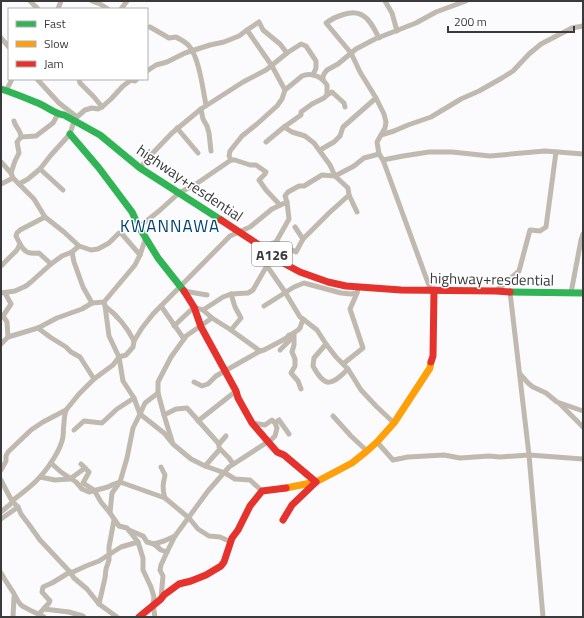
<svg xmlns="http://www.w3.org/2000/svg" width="584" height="618" font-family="'Titillium Web',sans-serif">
<rect width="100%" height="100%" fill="#fbfbfd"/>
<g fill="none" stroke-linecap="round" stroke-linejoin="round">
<g stroke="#c0b9af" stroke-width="5">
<path d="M30 1 38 9"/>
<path d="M92 1 100 4 108 9"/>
<path d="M385 1 392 13 397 31"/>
<path d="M58 9 61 1"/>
<path d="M121 9 127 1"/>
<path d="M147 27H150L169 38 176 37C181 40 186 42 189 46 199 57 203 90 206 105"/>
<path d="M1 38 9 47"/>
<path d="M147 71 156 65 167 62 185 53 210 45 224 42 239 36 247 30"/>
<path d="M37 79 59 103 77 117"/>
<path d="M79 79 80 83 94 97 102 107"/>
<path d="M285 90 272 66 247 30 259 22 263 30 280 44 287 53"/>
<path d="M6 91 12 79"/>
<path d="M327 95 332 92 344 103 345 107"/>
<path d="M201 109 203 119 207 126 209 133 211 151"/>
<path d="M284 127 292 132 305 136 314 143 330 165 335 176 348 188 349 195 357 212"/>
<path d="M177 128 198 153"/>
<path d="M381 135 394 131 408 125 431 117 461 99 479 91 502 78 513 71 529 54 541 44 572 28 583 26"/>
<path d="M21 137 36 136 53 123 58 114"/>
<path d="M266 142 284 127 301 115V112L312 104 324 98 327 95V85L323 80V77L324 74 327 70 338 64 356 49 375 39 416 23 436 12 466 1"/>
<path d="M320 150 334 142 340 136 343 127 376 98"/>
<path d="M379 154 383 160 431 291"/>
<path d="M231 160 229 156 230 151 242 136 257 124 277 106 282 99 285 90 302 76C309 73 317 75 323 80"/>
<path d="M383 160 403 156 429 152H452L490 156 545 151 583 154"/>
<path d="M1 162 11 173 13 178 34 199 45 217 64 232 79 246 91 250 98 249 109 243 119 233 122 234 140 255"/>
<path d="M140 168 149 157 172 133 201 109 243 82 266 70 287 53 301 44 306 46 316 61V68L313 75"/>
<path d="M40 169 63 190"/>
<path d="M11 173 15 161 19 153 17 142 21 137C21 130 15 127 14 121"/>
<path d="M1 184 13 178"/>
<path d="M19 184 28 179 40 169 51 155 70 134 74 121 77 117 85 110 92 108 98 109 102 107 111 99 123 86 131 80 135 81 137 79"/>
<path d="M139 227 159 211 179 193 196 184 231 160H235L250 165H256L266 172 265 174 259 180 266 190 280 205"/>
<path d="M295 227 303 239"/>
<path d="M276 242 296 252 303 239 329 213 349 195"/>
<path d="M20 244C25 253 29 254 39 253L51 264"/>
<path d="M262 247 276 242 289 219 287 202 285 196 288 192 299 186H304L322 175 335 176 354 166 364 158 379 154 377 142 385 128 386 122 384 114 376 98 360 72 351 53 326 23C334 17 352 9 362 15 370 19 375 30 379 38"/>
<path d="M72 252 74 262 83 287 92 303"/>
<path d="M1 266 17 250 20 244 16 236 17 233 20 230 45 217"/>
<path d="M184 291 207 295"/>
<path d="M496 291 519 271 530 230 540 231 546 227 556 152"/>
<path d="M510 292 529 455 543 617"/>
<path d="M1 293 15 291 26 286 31 282 51 264 62 256 72 252 79 246"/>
<path d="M5 293 11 304 3 316 7 322 8 337"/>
<path d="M571 293 581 240 583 234"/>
<path d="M231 294 235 307 241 318 231 330"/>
<path d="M104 302 105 306 109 336 119 357 123 381 134 398 140 414 133 428 127 458 120 482 112 493 110 513 119 526 127 528 138 542 143 558V570L151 587 154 597 153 605 155 617"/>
<path d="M105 306C118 316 127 327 134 341"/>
<path d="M161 306 184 339"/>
<path d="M264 306 294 287 304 283 341 293 351 294 357 293 358 288"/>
<path d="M212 318 231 330 260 351"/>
<path d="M303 319 317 330 326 344 336 357 348 369 361 390 376 406 394 423"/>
<path d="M174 326 194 307 203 310"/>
<path d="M38 328 50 337 66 347 71 352 80 357 94 379"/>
<path d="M294 333V345L292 352 295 359V366L291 373 298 381 301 389"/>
<path d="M1 344 8 337 38 328 57 318 82 309 92 303 104 302 135 265 140 255 146 237"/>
<path d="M326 344 314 358 313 366C325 389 332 385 348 369"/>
<path d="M280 350 291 339 289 335"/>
<path d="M343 364 363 348 350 309 357 293"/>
<path d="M520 374 528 383 533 387 546 393 557 402 583 411"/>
<path d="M194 382 202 386 208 384 216 376 260 351 264 350 283 340 298 330 300 328 303 319 300 317 285 292 267 266"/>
<path d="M158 393 164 415 172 441"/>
<path d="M560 404 583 427"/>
<path d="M164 415 176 409 187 408 219 444"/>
<path d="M333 416 351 436 367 451"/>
<path d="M198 421 236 391"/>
<path d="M275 423 279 420 289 434"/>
<path d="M74 430 84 421 102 423 117 409 134 398"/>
<path d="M377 442 393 460 408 457 444 455 460 458 489 456 500 457 529 455 583 459"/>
<path d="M220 449 229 458 233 464"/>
<path d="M51 463 61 472 76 482 82 489 89 492 108 487 114 484 120 482 165 498 189 518 198 529 209 536 220 537 231 542"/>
<path d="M81 464 89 472 83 483 94 490 101 502 110 513"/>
<path d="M205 466 220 449 219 447V444L226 436"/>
<path d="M161 467 165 475C163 484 162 489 165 498"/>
<path d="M1 470 6 461V456L8 452 31 430 43 422 66 410 79 394 94 379 113 365 119 357 126 355 133 347 134 341 142 328 153 314 230 236 250 227 272 209 287 202"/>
<path d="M40 477 55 480 70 479 85 468"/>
<path d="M1 480 4 486 12 501 18 507 21 514 30 526 40 540 70 572 74 578 87 589 99 604 117 617"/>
<path d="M262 491 250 480 235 479 225 473 205 466 191 459 173 444 164 433 140 414 145 403 158 393V382L171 357 184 339 186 336 212 318 203 310 223 297 231 294 248 293 253 290 273 255"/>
<path d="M12 501C30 487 42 478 54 458 57 453 60 448 62 441 64 435 63 429 64 423 64 418 65 414 66 410"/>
<path d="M1 512 13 502"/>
<path d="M1 519 18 507"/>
<path d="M129 530 143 536 147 542 154 544 161 550 167 552 161 565 160 570 163 576 161 598"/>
<path d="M154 544 164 541 175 536 208 491 229 467 272 439 275 436 277 428 275 423 272 420 265 425 252 423"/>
<path d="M167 552 175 536"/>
<path d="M1 573C5 580 9 586 13 592 16 597 17 601 21 605 28 610 37 613 44 617"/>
<path d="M99 604 105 578 106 569 109 560V547L114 520"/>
<path d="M44 609 69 612 83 616 84 617"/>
<path d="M39 614 49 603 50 601 42 592 43 587 52 583 70 572H73L86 566 99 561 121 547 138 542"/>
<path d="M13 617 14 597"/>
</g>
<g stroke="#30b455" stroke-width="7">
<path d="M1 89C14 93 28 99 40 104 49 108 55 114 64 115L100 135 140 168 221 220"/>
<path d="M70 134 99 168 132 212 139 227 158 258 184 291"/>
<path d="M510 292 583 293"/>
</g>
<path stroke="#ff9f0a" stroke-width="7" d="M286 488 316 482 352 463 367 451 377 442 394 423 430 368 431 362"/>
<g stroke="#e5322d" stroke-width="7">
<path d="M221 220 262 247 285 264 300 272 328 282 346 286 401 290 496 291 510 292"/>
<path d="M184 291 194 307 201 327 236 391 238 398 252 423 277 452 284 455 316 482 292 505 283 520"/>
<path d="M431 362 433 356 434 290"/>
<path d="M139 617 161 599 164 595 179 584 191 581 206 575 221 566 224 562 232 538 238 530 250 506 262 491 286 488"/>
</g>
</g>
<g text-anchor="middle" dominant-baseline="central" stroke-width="3" stroke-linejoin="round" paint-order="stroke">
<rect fill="#fff" stroke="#757577" stroke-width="1" x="252" y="242" width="40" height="24" rx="3"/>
<g font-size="14" font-weight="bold" fill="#3a3a3d">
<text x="272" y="254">A126</text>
</g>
<g font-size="15" fill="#3a3a3d" stroke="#fff">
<text transform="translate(190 183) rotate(34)">highway+resdential</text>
<text transform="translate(492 279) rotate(1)">highway+resdential</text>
</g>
<g font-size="17" letter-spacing="1" fill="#024272" stroke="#fff">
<text x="170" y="226">KWANNAWA</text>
</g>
</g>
<rect width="584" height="618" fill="none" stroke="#3a3a3d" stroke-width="4"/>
<rect x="8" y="8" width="140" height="72" fill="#ffffff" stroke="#b0b0b1"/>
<rect x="16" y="21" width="20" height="6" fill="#30b455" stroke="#b0b0b1"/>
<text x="44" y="28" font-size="12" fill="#3a3a3d">Fast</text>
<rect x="16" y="41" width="20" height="6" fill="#ff9f0a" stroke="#b0b0b1"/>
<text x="44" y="48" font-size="12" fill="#3a3a3d">Slow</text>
<rect x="16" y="61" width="20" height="6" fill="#e5322d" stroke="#b0b0b1"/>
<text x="44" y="68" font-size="12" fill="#3a3a3d">Jam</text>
<path d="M448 26v6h126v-6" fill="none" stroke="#3a3a3d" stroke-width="2"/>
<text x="454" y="26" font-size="12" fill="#3a3a3d" stroke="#ffffff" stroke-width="3" paint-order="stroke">200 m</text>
</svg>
